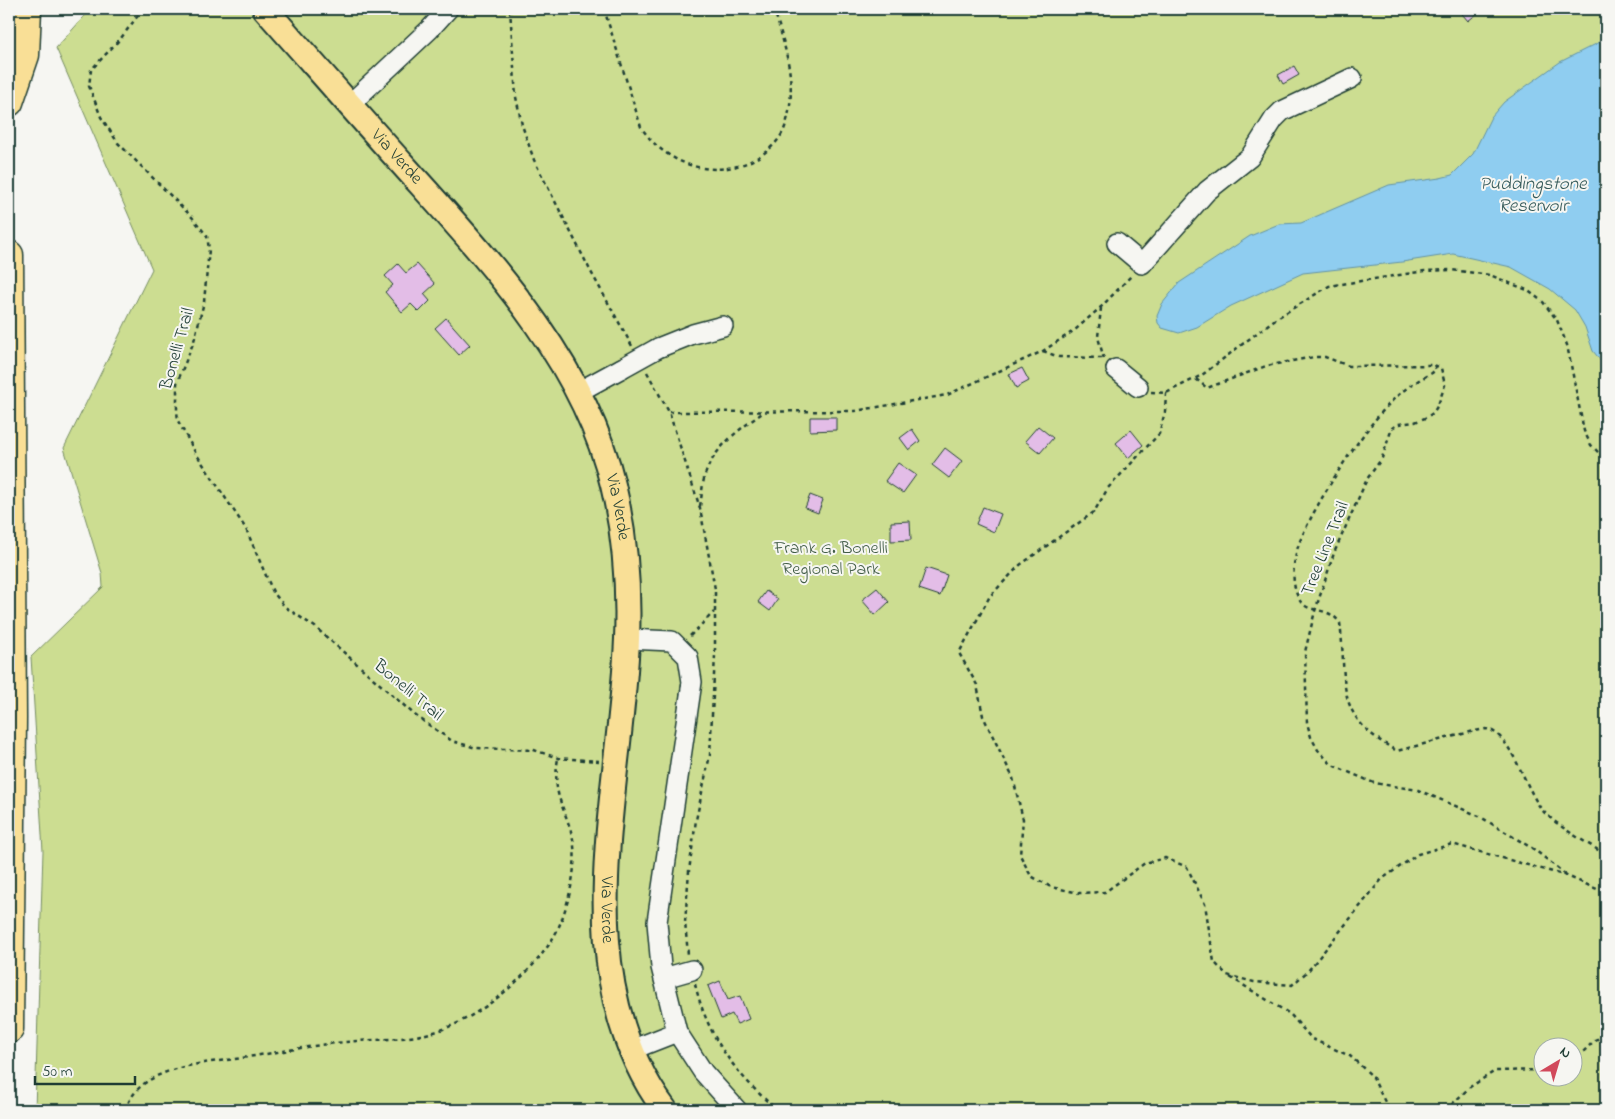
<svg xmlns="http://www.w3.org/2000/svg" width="1615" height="1119" font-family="'Indie Flower',sans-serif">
<rect width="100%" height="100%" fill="#f6f6f2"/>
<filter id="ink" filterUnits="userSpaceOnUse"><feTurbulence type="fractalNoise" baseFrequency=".02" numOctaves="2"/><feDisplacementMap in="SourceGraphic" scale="10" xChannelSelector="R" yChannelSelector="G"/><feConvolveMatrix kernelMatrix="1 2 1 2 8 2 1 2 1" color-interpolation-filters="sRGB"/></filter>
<g filter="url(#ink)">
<path fill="#ccdd91" stroke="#768d62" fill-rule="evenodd" d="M91 9H1606V1110H35L43 851 31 657 103 587 102 573 64 448 152 269 56 48ZM1542 1046H1572V1076H1542Z"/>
<path fill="#8fcdf0" stroke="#6293a5" d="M1606 39V367L1593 351 1585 327 1575 310 1550 289 1511 267 1453 254 1402 262 1303 273 1231 306 1197 327 1179 333 1162 328 1158 323 1157 316 1162 304 1179 283 1250 236 1279 224 1301 223 1389 185 1440 178 1452 175 1473 154 1491 117 1504 102 1560 62Z"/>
<g fill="#e3bde7" stroke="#1f3d34">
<path d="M1458 9H1483L1468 21Z"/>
<path d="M1294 66 1299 75 1283 84 1278 75Z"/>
<path d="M398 264 406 273 417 264 435 284 424 294 430 301 419 312 411 304 402 312 385 292 393 285 385 276Z"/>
<path d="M446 318 470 345 459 355 435 328Z"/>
<path d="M1022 368 1029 381 1016 388 1009 374Z"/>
<path d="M810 417H836V430L810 431Z"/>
<path d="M1038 426 1053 438 1040 453 1025 441Z"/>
<path d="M912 429 920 441 909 450 900 438Z"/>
<path d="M1131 430 1143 445 1128 458 1116 443Z"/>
<path d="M945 448 962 461 949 478 932 465Z"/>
<path d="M898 463 916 475 903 493 885 481Z"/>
<path d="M810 495 823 500 818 513 805 508Z"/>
<path d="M983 507 1001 514 994 532 976 524Z"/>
<path d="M910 521 911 540 891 541V522Z"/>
<path d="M926 568 947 575 940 596 919 589Z"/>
<path d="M877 588 889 602 875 615 862 600Z"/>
<path d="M766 591 778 599 770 611 758 602Z"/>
<path d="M720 981 728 1000 740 996 749 1019 737 1024 732 1014 721 1019 708 986Z"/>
</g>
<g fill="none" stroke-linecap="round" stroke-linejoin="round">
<defs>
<g id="minor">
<path d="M349 105 430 29 448 9"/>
<path d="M1117 243 1142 264 1207 191 1250 157 1274 119 1282 111 1352 78"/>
<path d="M658 348 693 334 723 326"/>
<path d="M1116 369 1138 387"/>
<path d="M578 392 622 368"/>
<path d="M627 639 672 641 688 657 692 682 657 922 661 967 677 1032 703 1072 737 1110"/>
<path d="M664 978 692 970"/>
<path d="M631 1050 677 1032"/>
</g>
<g id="major">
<path id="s1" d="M265 9C312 62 358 115 405 167 489 261 583 359 613 485 625 535 629 588 627 639 621 794 564 974 665 1110"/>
</g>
<g id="highway">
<path d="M9 102 25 55 27 9"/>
<path d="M9 255 12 718 9 1029"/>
</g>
</defs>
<use href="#minor" stroke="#1f3d34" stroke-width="22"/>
<use href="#major" stroke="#1f3d34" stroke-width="28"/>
<use href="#highway" stroke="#1f3d34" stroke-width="31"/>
<g stroke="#1f3d34" stroke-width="2.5" stroke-dasharray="4 4" stroke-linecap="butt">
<path d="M143 9 121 38 91 70 89 86 101 117 118 143 192 217 207 236 209 249 204 302 194 341 177 383V411L178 421 195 452 246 529 273 592 285 607 315 627 416 716 452 741 476 748 534 750 558 758 599 761"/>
<path d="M510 9 516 97 522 125 534 160 591 272 632 346"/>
<path d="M604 9 641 127C667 167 718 182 760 156 772 148 782 138 786 124 798 84 785 47 774 9"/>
<path d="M1101 308 1098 337 1104 359"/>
<path d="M1043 351 1059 357 1102 358"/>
<path d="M1434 365 1436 369 1432 373C1422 378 1412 384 1403 391 1369 418 1317 500 1300 541 1294 557 1290 580 1298 597 1306 616 1327 604 1340 623 1348 686 1332 715 1397 751L1474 731C1478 731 1483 729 1486 729 1512 732 1527 796 1545 813 1563 830 1586 842 1606 855"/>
<path d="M647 372 669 412 700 508 715 589V655L710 755 696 820 689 871 685 922 688 955"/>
<path d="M1196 379 1207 388 1266 366 1314 357H1325L1349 366 1434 365 1441 368 1445 385 1438 405 1433 413 1425 418 1415 422 1398 424 1392 428 1382 458 1367 479 1334 553 1315 611 1305 652 1307 723 1311 737 1318 750 1332 765 1374 783 1418 790 1479 816 1535 850 1566 875"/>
<path d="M1151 392 1166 393 1202 375 1274 320 1329 286 1425 271 1451 270 1490 275 1527 290 1543 302 1557 320 1567 345 1584 431 1591 445 1606 460"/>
<path d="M1166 393 1165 412 1159 434 1108 488 1094 512 1020 565 990 596 959 653 977 685 983 716 1013 778 1023 819 1020 855 1031 876 1051 887 1079 893 1105 892 1145 863 1165 858 1187 867 1205 904 1214 962 1227 975 1254 982 1292 985 1308 971 1382 879 1418 854 1452 844 1567 876 1606 893"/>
<path d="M669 412 855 411 947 395 1043 351 1075 330 1101 307 1131 276"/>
<path d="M700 506C702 496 702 485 705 475 714 447 741 428 764 412"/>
<path d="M690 636 714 612"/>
<path d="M1230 977 1290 1014 1312 1039 1350 1056 1372 1076 1389 1110"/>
<path d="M695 984C708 1039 736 1074 777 1110"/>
<path d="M1572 1063 1595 1040 1606 1035"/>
<path d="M125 1110C129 1100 135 1090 145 1083 171 1065 205 1063 235 1059 269 1054 302 1047 336 1043 369 1039 402 1041 434 1032 479 1020 543 967 560 924 570 899 579 860 572 835 563 802 552 796 558 758"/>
<path d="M1446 1110 1470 1087 1495 1071 1542 1070"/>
</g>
<use href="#minor" stroke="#f6f6f2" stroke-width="19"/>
<use href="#major" stroke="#f9df96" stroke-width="24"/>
<use href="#highway" stroke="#f9df96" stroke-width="28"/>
<defs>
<path id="minor-bridge" d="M622 368 658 348"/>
</defs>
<use href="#minor-bridge" stroke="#1f3d34" stroke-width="22" stroke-linecap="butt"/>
<use href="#minor-bridge" stroke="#f6f6f2" stroke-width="19"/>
</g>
</g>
<g text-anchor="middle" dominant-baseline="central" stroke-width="4" stroke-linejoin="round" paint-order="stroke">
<g font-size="18" fill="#1f3d34" stroke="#f6f6f2">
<text stroke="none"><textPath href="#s1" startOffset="198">Via Verde</textPath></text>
<text transform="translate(178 349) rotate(-74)">Bonelli Trail</text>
<text stroke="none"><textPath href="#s1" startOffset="618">Via Verde</textPath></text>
<text transform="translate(1326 549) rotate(-68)">Tree Line Trail</text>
<text transform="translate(408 691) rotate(40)">Bonelli Trail</text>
<text stroke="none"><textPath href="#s1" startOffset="1022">Via Verde</textPath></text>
</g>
<g font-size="18" fill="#425d47" stroke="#f6f6f2">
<text x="831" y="549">Frank G. Bonelli<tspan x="831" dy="21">Regional Park</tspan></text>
</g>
<g font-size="19" font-style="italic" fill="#355a5a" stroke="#f6f6f2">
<text x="1533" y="184">Puddingstone<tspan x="1533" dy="22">Reservoir</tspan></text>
</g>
</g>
<rect width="1615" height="1119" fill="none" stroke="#f6f6f2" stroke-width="30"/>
<rect x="15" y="15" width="1585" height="1089" fill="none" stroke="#1f3d34" stroke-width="2" filter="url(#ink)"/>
<g transform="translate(1558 1062) rotate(38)"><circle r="24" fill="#f6f6f2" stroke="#a0aca6"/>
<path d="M0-4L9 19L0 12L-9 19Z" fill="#d1495b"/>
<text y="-8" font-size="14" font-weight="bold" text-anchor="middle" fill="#1f3d34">N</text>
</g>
<path d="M35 1076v8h100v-8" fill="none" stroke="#1f3d34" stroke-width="2.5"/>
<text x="42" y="1076" font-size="15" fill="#1f3d34" stroke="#f6f6f2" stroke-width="4" paint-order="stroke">50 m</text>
</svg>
